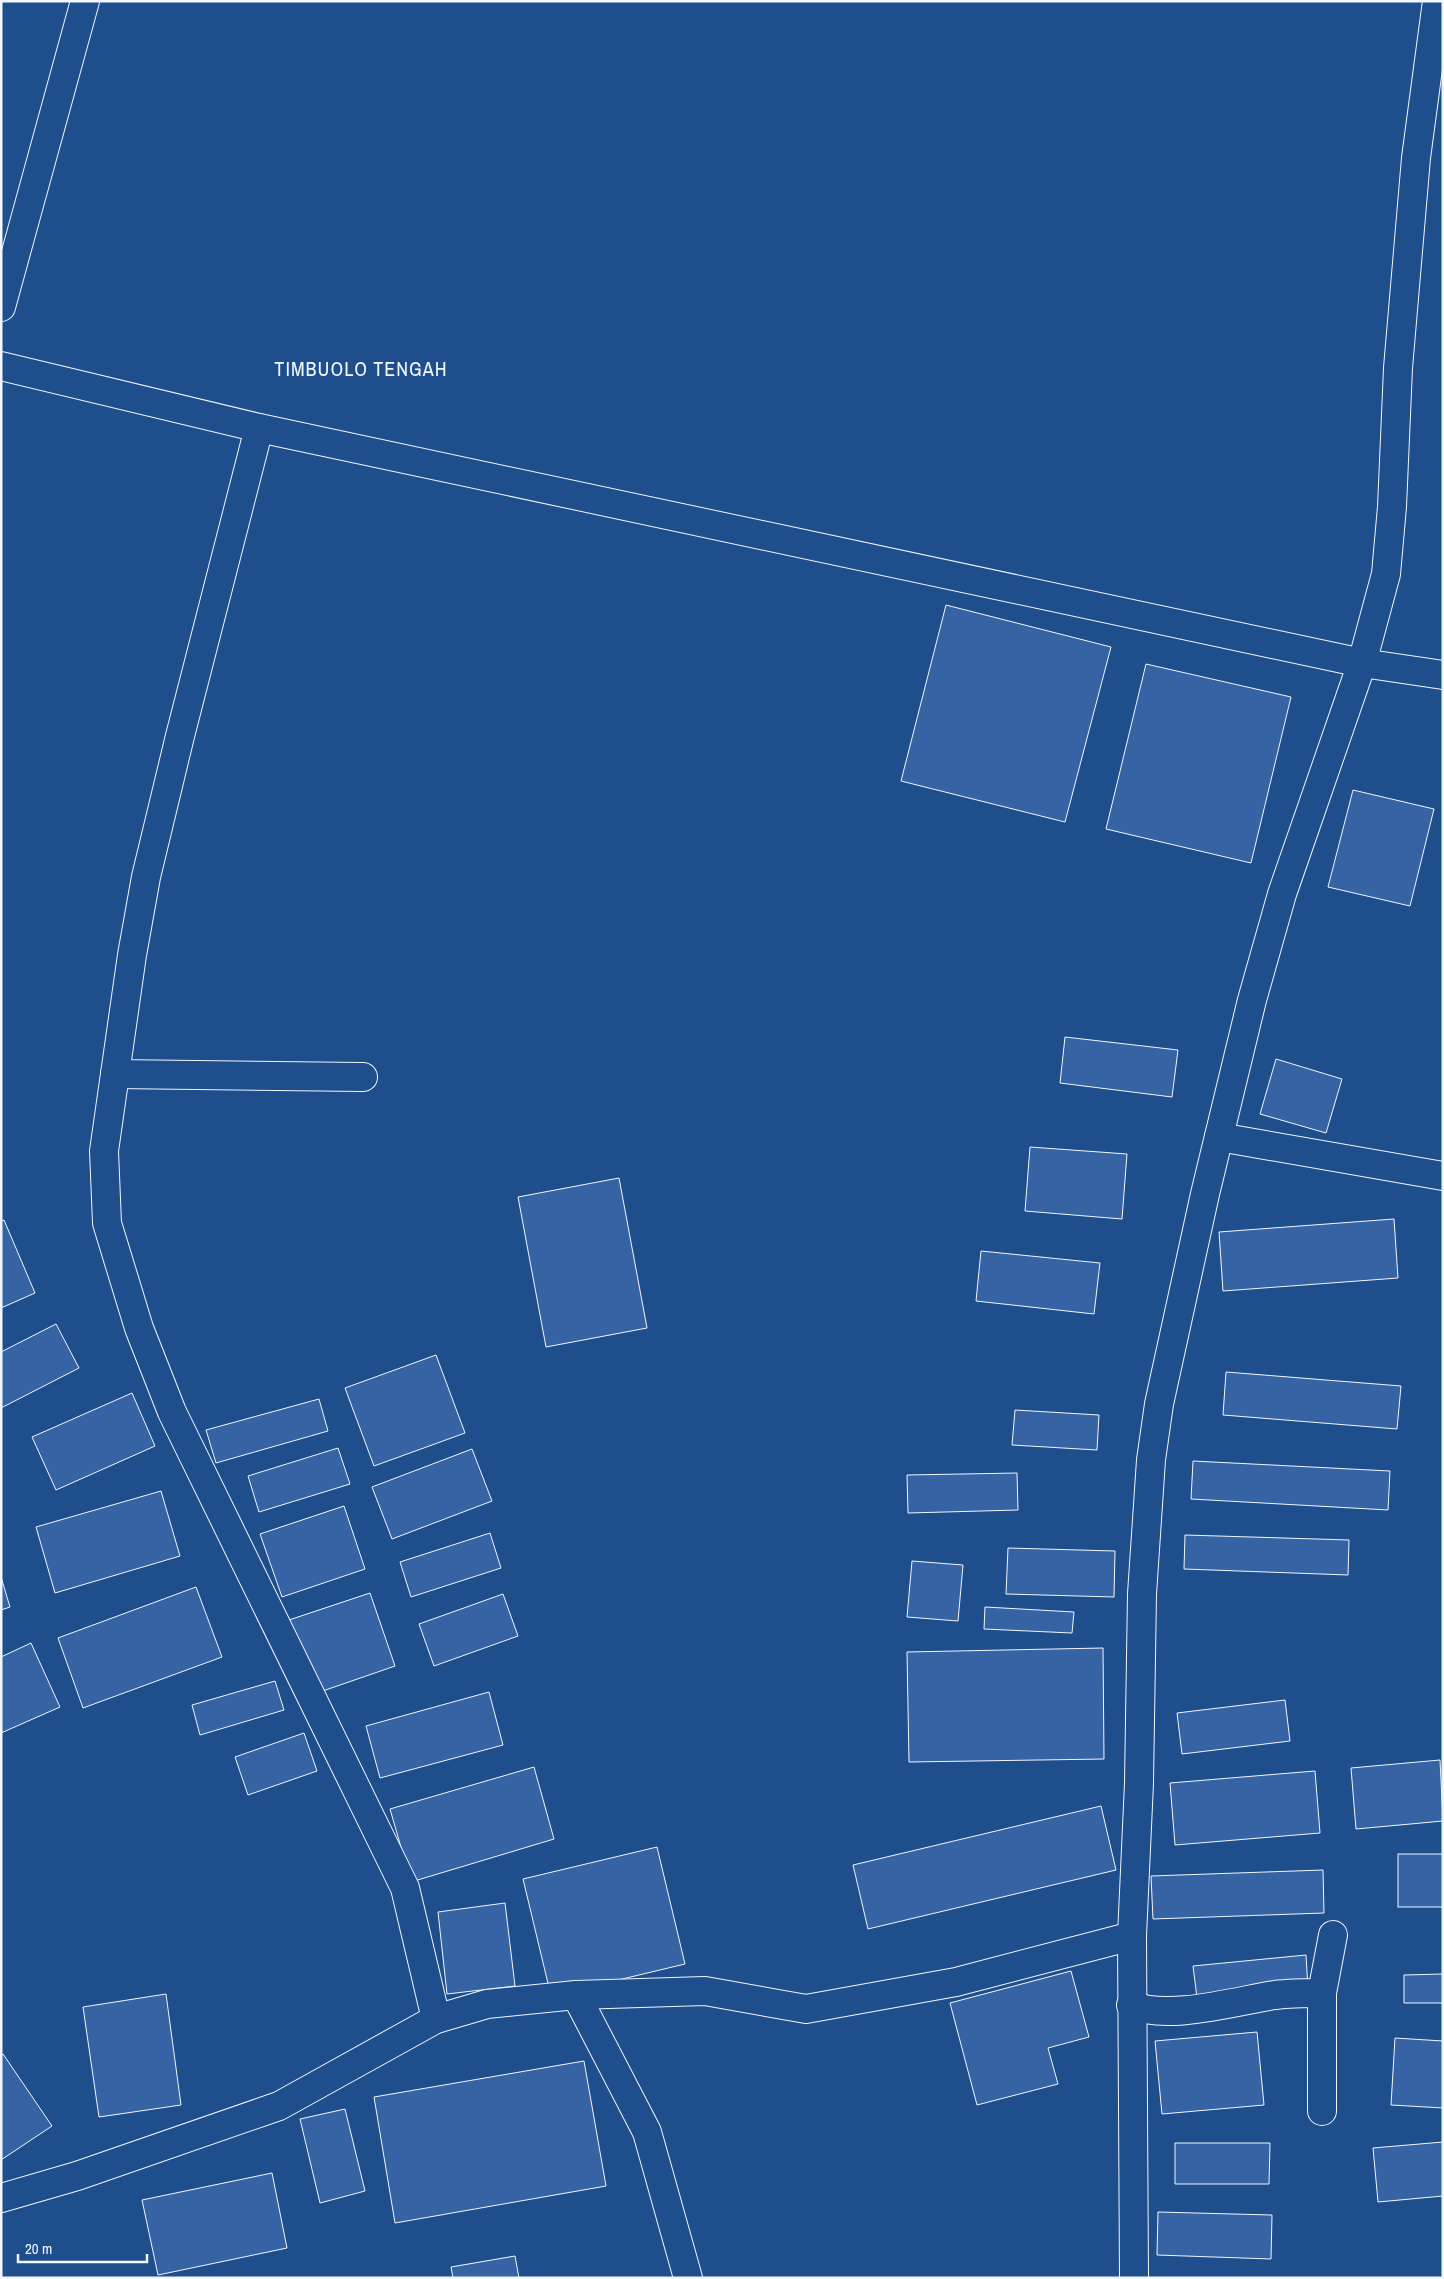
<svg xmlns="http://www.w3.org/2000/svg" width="1444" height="2279" font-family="'Archivo Narrow',sans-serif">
<rect width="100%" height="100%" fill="#1f4e8c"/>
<g fill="#3563a3" stroke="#f2f6ff">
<path d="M946 605 1111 647 1065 822 901 781Z"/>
<path d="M1146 664 1291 697 1251 863 1106 829Z"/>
<path d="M1353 790 1434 809 1410 906 1328 887Z"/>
<path d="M1065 1037 1178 1050 1172 1097 1060 1083Z"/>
<path d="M1276 1059 1342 1079 1326 1133 1260 1114Z"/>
<path d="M1030 1147 1127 1154 1122 1219 1025 1211Z"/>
<path d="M619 1178 647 1328 546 1347 518 1197Z"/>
<path d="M1394 1219 1398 1278 1223 1291 1219 1232Z"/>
<path d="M4 1220 35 1293 1 1308V1221Z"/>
<path d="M981 1251 1100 1263 1094 1314 976 1301Z"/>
<path d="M56 1324 79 1368 1 1408V1352Z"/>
<path d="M436 1355 465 1433 374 1466 345 1388Z"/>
<path d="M1226 1372 1401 1386 1397 1429 1223 1415Z"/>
<path d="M132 1393 155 1446 56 1490 32 1437Z"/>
<path d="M319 1399 328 1431 216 1463 206 1430Z"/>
<path d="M1015 1410 1099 1415 1097 1450 1012 1445Z"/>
<path d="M338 1448 350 1484 259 1512 248 1476Z"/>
<path d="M472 1449 492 1501 392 1539 372 1487Z"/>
<path d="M1193 1461 1390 1471 1388 1510 1191 1499Z"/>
<path d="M1017 1473 1018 1510 908 1513 907 1475Z"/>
<path d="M161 1491 180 1556 55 1593 36 1527Z"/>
<path d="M344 1506 365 1569 282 1597 260 1534Z"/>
<path d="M490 1533 501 1568 411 1597 400 1562Z"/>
<path d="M1185 1535 1349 1540 1348 1575 1184 1569Z"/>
<path d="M1008 1548 1115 1551 1114 1597 1006 1594Z"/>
<path d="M912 1561 963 1565 958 1621 907 1617Z"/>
<path d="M1 1577 10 1607 1 1610Z"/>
<path d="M196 1587 222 1657 83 1708 58 1638Z"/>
<path d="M370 1593 395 1666 314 1694 289 1620Z"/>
<path d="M503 1594 518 1636 434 1666 419 1624Z"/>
<path d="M985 1607 1074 1612 1072 1633 984 1629Z"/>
<path d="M31 1643 60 1707 1 1733V1657Z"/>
<path d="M1103 1648 1104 1759 909 1762 907 1652Z"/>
<path d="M275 1681 284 1710 200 1735 192 1705Z"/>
<path d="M489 1692 503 1745 380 1778 366 1726Z"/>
<path d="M1285 1700 1290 1741 1182 1754 1177 1713Z"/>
<path d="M304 1733 317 1771 248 1795 235 1757Z"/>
<path d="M1440 1760 1443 1821 1356 1829 1351 1768Z"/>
<path d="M534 1767 554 1839 411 1882 390 1809Z"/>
<path d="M1315 1771 1320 1833 1175 1845 1170 1783Z"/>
<path d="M1101 1806 1116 1870 868 1929 853 1865Z"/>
<path d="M657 1847 685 1964 551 1996 523 1879Z"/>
<rect x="1398" y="1854" width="45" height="53"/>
<path d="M1323 1870 1324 1913 1153 1919 1151 1876Z"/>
<path d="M505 1903 515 1986 447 1994 438 1912Z"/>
<path d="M1306 1955 1308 1988 1197 1998 1193 1966Z"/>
<path d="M1071 1971 1089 2037 1048 2048 1058 2084 977 2105 950 2003Z"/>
<path d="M1443 1974V2003H1404V1975Z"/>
<path d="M166 1994 181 2105 99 2117 83 2007Z"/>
<path d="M1257 2032 1264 2105 1162 2114 1155 2041Z"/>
<path d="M1395 2038 1443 2041V2108L1391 2105Z"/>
<path d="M3 2054 52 2126 1 2160V2055Z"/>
<path d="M584 2061 606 2186 395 2223 374 2097Z"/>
<path d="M345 2109 365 2191 320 2203 300 2119Z"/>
<path d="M1443 2142V2196L1378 2202 1373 2148Z"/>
<path d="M1175 2143H1270L1269 2184H1175Z"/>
<path d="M272 2173 287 2248 158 2275 142 2200Z"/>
<path d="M1158 2212 1272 2215 1271 2259 1157 2255Z"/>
<path d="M515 2256 519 2278H453L451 2267Z"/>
</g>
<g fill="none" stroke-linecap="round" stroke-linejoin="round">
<defs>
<g id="minor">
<path d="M1 307 85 1"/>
<path d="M1 366 259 428 1362 663 1443 675"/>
<path d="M259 428 180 736 146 877 132 955 104 1151 107 1223 139 1328 172 1412 405 1888 436 2019"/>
<path d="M115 1074 363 1077"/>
<path d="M1219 1137 1443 1176"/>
<path d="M576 1995 647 2132 688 2278"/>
<path d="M1131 2005C1168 2021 1236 2001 1275 1995 1291 1993 1306 1993 1322 1993"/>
<path d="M1322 2111V1993L1333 1935"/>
<path d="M1 2198 77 2176 279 2106 436 2019 487 2004 576 1995 705 1991 806 2009 956 1982 1132 1936"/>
<path d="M1134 2278 1132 1936 1139 1783 1142 1594 1151 1460 1159 1404 1205 1194 1252 1000 1282 894 1362 663 1386 574 1392 507 1398 368 1416 158 1437 1"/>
</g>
</defs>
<use href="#minor" stroke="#f2f6ff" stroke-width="30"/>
<use href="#minor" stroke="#1f4e8c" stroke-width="28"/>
</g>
<g text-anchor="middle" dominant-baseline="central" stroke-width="4" stroke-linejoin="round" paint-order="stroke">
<g font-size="20" letter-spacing="1" fill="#f2f6ff" stroke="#1f4e8c">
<text x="361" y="368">TIMBUOLO TENGAH</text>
</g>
</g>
<rect width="1444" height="2279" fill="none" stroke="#f2f6ff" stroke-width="5"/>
<path d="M18 2254v8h129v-8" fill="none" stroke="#f2f6ff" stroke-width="2.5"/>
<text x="25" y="2254" font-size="15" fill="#f2f6ff" stroke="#1f4e8c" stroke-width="4" paint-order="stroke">20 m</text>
</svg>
